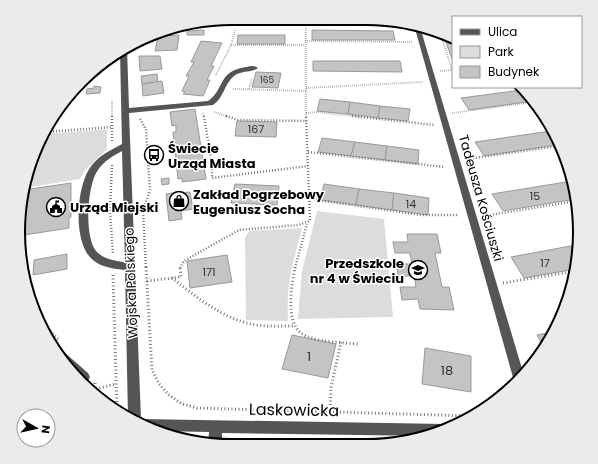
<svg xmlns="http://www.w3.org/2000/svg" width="598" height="464" font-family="Poppins,sans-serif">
<rect width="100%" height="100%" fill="#fff"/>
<g fill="#dcdcdc">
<path d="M107 129V149L85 170 80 179 24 188 25 177 43 134Z"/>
<path d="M317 211 384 219 393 317 298 319 302 271Z"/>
<path d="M302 228C293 263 286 284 288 321L246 320 245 238 249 231Z"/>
</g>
<g fill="#c4c4c4" stroke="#999">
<path d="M204 30V35H187V31Z"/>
<path d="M312 30 393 31 395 40H312Z"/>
<path d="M179 35 177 50 155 51 158 36Z"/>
<path d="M238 35H285V44H237Z"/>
<path d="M444 37 453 39V42H446Z"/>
<path d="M201 41 222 43 211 66H214L207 80H210L203 96 183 94 185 92 182 91 189 76H186L194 62H191Z"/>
<path d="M446 42H453V62Z"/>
<path d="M139 56H160L162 69 140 71Z"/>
<path d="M313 61H400L402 72 313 71Z"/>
<path d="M256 72 281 73 278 88 252 87Z"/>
<path d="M157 74 158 82 142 84 141 76Z"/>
<path d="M162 81 164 93 143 96 142 84Z"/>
<path d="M94 86 101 87 100 93 86 94 87 89 94 88Z"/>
<path d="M522 90 533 101 469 110 461 98Z"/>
<path d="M320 99 350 102 348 114 317 111Z"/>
<path d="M350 102 380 106 378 118 348 114Z"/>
<path d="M380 106 410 109 408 121 378 118Z"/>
<path d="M195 109 206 179 182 182V178L178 179 173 132H176V125L172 126 170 112Z"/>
<path d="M237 121 277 122 276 137 235 136Z"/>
<path d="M551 131 557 145 484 156 475 142Z"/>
<path d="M322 138 355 142 351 156 318 152Z"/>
<path d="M355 142 387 146 385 160 351 156Z"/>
<path d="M387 146 419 150 418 164 385 160Z"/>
<path d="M169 178V184L162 185 161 179Z"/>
<path d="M572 181 576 190V199L503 211 492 194Z"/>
<path d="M71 183V217L69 218V228L18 236 24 190Z"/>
<path d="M235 184 279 186 277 205 231 203Z"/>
<path d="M324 184 359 189 356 205 320 200Z"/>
<path d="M359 189 394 193 392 210 356 205Z"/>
<path d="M178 192V193L190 192 193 209 181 211 182 219 169 221 166 194Z"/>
<path d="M394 193 429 198 428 215 392 210Z"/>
<path d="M407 234H437L441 253H435L442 287H449L454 310 420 309 418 299 402 300 400 287H416L414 276H398L397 264H412L410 253H395L393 242H408Z"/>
<path d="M576 245V269L524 278 511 257Z"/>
<path d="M67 254V269L33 275 34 260Z"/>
<path d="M227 255 232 282 190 288 187 261Z"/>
<path d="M552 332 545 349 537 335Z"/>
<path d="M292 335 336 344 328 378 282 369Z"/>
<path d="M425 348 471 356V392L422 384Z"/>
</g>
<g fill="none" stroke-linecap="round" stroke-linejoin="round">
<g stroke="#777" stroke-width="2" stroke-dasharray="0.5 1.5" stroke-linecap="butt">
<path d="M306 28V117"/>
<path d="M429 33 436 30"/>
<path d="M305 41 413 42"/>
<path d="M231 45H305"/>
<path d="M440 71 452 70 441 35H446"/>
<path d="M216 75 231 45 235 30"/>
<path d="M306 88 423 82"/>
<path d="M233 89 306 91"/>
<path d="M249 89 252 78"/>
<path d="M112 101V117"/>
<path d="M214 112 229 117"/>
<path d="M203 113 204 117"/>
<path d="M306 113 317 112 361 117"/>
<path d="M452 113 534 102"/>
</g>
<g stroke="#777" stroke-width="2.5" stroke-dasharray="1 2" stroke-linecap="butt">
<path d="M112 116V142"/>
<path d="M204 116 212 165V178L308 166"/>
<path d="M226 116 238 120 307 121"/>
<path d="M352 116 435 125"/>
<path d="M140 119 146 129 150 190 143 211 146 268"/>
<path d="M44 132 113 127"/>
<path d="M308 152 445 167"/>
<path d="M467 159 558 146"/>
<path d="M112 165 110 211 113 254"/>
<path d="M310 199 421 215H459"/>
<path d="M484 216 576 201"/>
<path d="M180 268 184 261 239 230 298 225 310 221 306 116"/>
<path d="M295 268 307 224"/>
</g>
<g stroke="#777" stroke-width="3" stroke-dasharray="1 2.5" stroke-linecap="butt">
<path d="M146 267 152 370 159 384 169 395 182 404 197 408 473 416"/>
<path d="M295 267C292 284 285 321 301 333 312 342 345 343 359 344"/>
<path d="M113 275 117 412"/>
<path d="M172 278C195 296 222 318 251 324 265 327 280 326 294 326"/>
<path d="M147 281 181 277 180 267"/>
<path d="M503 283 576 271"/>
<path d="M42 324 58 339"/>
<path d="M95 383V389L116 384"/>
<path d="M330 412 331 388 341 342"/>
</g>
<g fill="#555" fill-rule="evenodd">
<path d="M316 18 382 19 397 22H323L174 26 200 22Z"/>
<path d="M414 25 420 27 523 372 514 381Z"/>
<path d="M125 47 127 48 129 108 208 101C225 90 217 71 246 67 251 66 254 65 258 68 251 73 241 70 234 76 224 84 224 98 213 105L129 113 141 419 445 424 450 427 429 436 222 433V444H208L209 432 156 431 128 418 125 270C114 269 101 267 93 260 72 244 76 184 92 165 100 155 111 150 122 144L120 51ZM122 151 125 262C115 261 103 259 96 251 84 236 87 185 98 170 104 161 113 156 122 151Z"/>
<path d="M52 345 57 346 88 373 90 377 88 381 85 382 54 351Z"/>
</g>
</g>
<defs>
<symbol id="bus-ring" viewBox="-11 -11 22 22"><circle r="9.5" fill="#fff" stroke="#000" stroke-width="1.5"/><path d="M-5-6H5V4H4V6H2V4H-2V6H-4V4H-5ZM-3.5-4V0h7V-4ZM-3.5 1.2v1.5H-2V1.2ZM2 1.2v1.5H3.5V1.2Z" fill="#000"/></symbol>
<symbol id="shop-ring" viewBox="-11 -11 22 22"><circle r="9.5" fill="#fff" stroke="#000" stroke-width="1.5"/><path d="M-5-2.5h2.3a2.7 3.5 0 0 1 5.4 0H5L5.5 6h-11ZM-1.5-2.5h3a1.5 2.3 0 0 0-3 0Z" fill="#000"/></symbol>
<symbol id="civic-ring" viewBox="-11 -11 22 22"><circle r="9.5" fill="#fff" stroke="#000" stroke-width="1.5"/><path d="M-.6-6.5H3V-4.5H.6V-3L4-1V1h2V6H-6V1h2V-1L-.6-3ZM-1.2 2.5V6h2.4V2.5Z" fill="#000"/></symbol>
<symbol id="school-ring" viewBox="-11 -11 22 22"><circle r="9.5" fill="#fff" stroke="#000" stroke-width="1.5"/><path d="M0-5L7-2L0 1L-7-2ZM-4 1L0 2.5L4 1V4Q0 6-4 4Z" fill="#000"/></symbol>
</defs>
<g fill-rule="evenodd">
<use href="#bus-ring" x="143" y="144" width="22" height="22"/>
<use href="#shop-ring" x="168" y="190" width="22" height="22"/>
<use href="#civic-ring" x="45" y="196" width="22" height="22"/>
<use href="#school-ring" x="407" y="259" width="22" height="22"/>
</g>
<g text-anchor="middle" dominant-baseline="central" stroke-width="3" stroke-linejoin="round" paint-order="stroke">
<g font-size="9" fill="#313131">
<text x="267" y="80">165</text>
</g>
<g font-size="11" fill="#313131">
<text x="256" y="129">167</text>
<text x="535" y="196">15</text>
<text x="411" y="204">14</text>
<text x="545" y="263">17</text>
<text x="209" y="272">171</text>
</g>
<g font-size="13" font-weight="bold" fill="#000" stroke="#fff" text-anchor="start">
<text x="168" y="148">Świecie<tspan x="168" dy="15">Urząd Miasta</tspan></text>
<text x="193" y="194">Zakład Pogrzebowy<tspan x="193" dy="15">Eugeniusz Socha</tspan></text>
<text x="70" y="207">Urząd Miejski</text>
<text x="404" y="263" text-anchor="end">Przedszkole<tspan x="404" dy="15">nr 4 w Świeciu</tspan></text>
</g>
<g font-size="13" fill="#000" stroke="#fff">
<text transform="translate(481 198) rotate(74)">Tadeusza Kościuszki</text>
<text transform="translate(131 283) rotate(-92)">Wojska Polskiego</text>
</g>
<g font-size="13" fill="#313131">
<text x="309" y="356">1</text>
<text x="447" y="370">18</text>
</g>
<g font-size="16" fill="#000" stroke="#fff">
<text transform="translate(294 410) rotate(1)">Laskowicka</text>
</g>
</g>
<path d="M0 0H598V464H0ZM232 25H366A207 207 0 0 1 573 232V232A207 207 0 0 1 366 439H232A207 207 0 0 1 25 232V232A207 207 0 0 1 232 25Z" fill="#ebebeb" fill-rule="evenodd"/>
<path fill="none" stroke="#000" stroke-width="2" d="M232 25H366A207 207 0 0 1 573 232V232A207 207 0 0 1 366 439H232A207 207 0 0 1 25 232V232A207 207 0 0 1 232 25Z"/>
<rect x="452" y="16" width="130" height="72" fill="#ffffff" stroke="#999999"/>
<rect x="460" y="29" width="20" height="6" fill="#555555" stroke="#999999"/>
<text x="488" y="36" font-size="12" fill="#000000">Ulica</text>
<rect x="460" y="46" width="20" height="12" fill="#dcdcdc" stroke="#999999"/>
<text x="488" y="56" font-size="12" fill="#000000">Park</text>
<rect x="460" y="66" width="20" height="12" fill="#c4c4c4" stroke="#999999"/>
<text x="488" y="76" font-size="12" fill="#000000">Budynek</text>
<g transform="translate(36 428) rotate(98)"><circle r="19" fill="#ffffff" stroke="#999999"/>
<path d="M0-3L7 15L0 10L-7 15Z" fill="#000000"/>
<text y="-6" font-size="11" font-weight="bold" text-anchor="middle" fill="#000000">N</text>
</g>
</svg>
